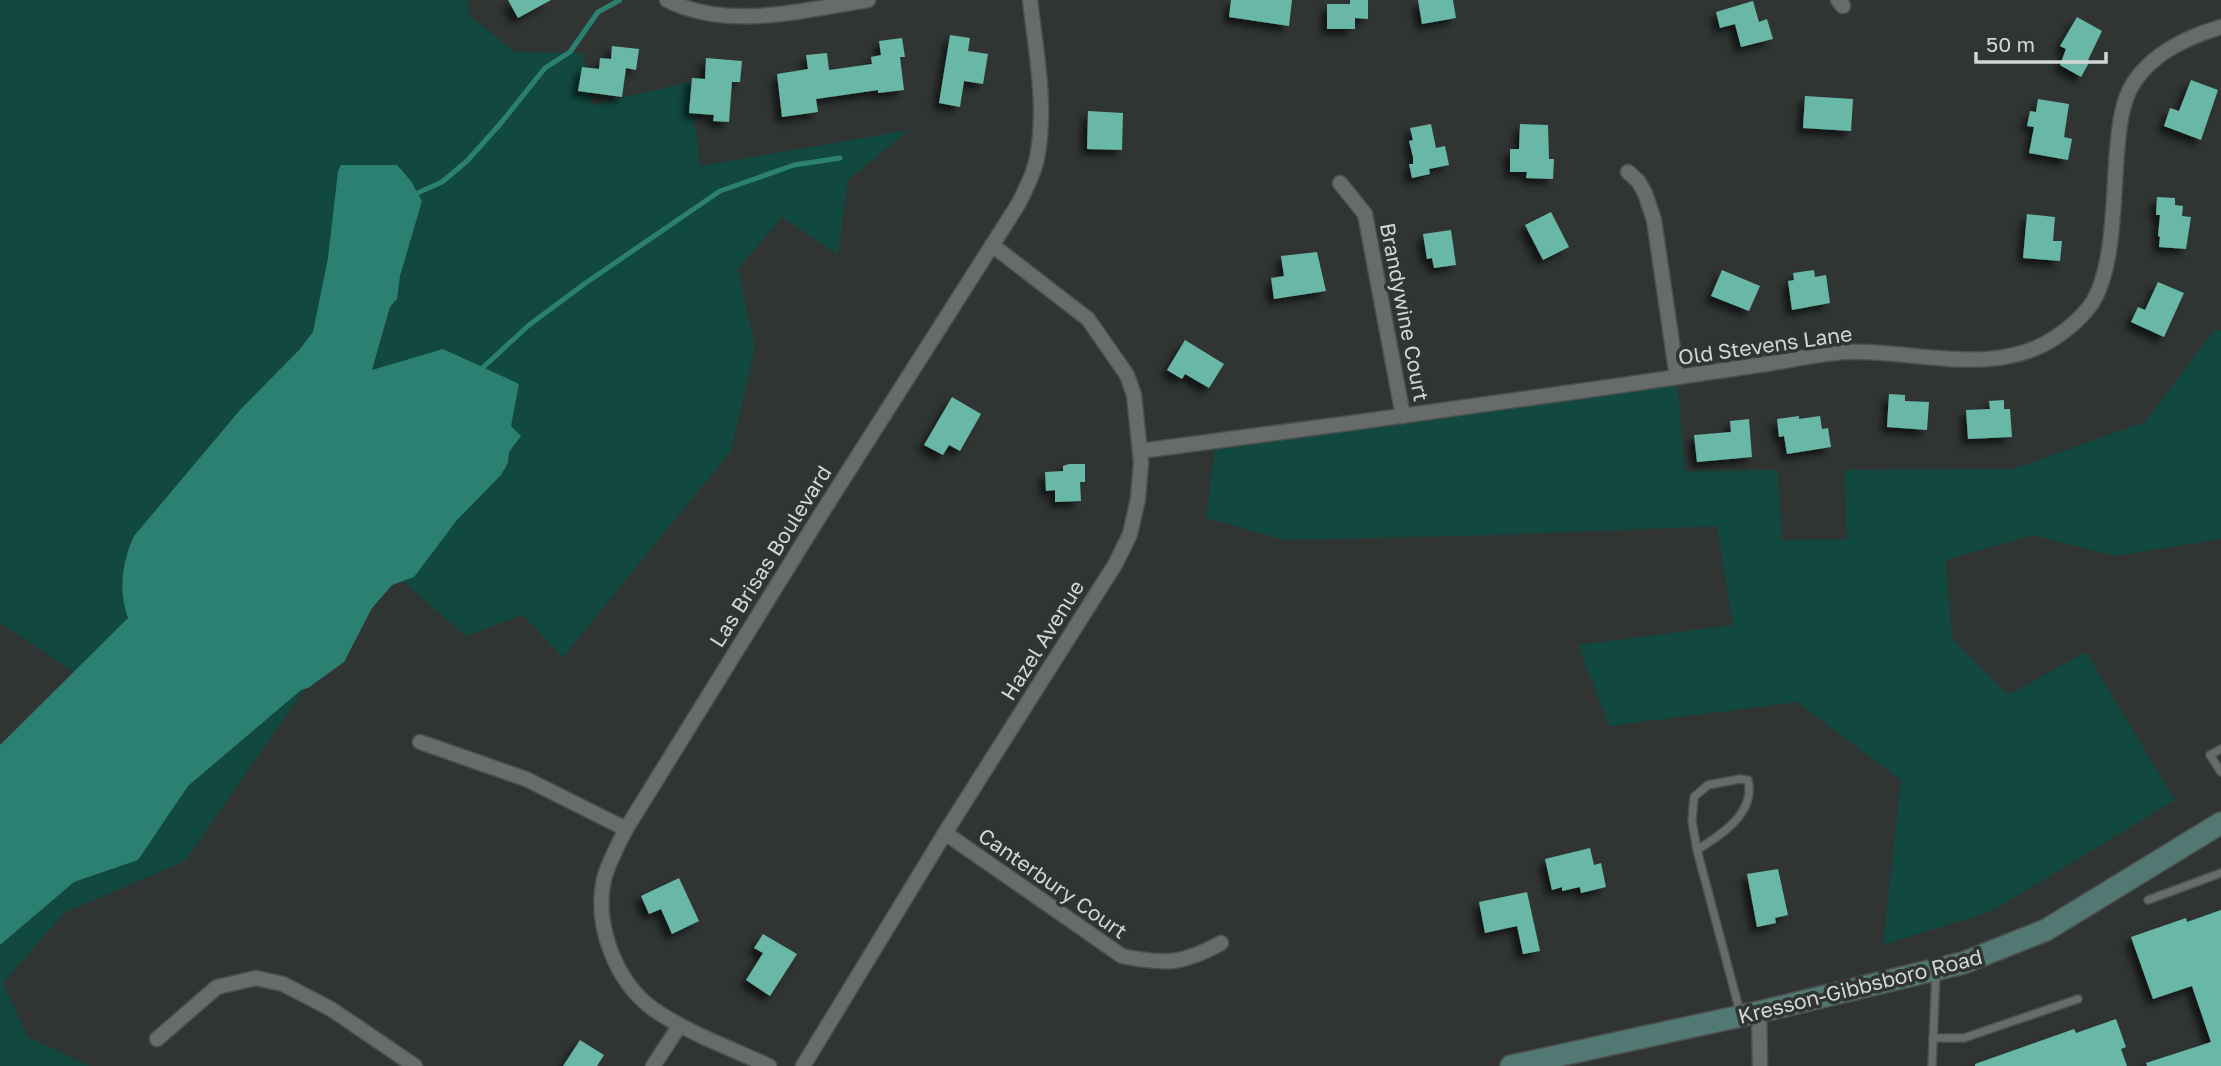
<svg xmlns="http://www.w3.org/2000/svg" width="2221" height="1066" font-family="'Golos Text',sans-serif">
<defs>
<filter id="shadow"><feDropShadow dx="-6" dy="6" stdDeviation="3.5" flood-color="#0009"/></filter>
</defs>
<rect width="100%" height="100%" fill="#303534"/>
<g fill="#11483f">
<path d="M0 0H467L469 15 515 52 582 53 592 105 690 82 700 166 909 130 848 180 838 255 782 217 738 269 755 347 731 451 563 657 522 615 466 636 398 577 372 370 422 201 310 345 128 618 74 672 0 623Z"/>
<path d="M2215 329 2221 331V539L2115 556 2033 535 1946 560 1952 639 2008 695 2086 652 2175 800 1992 911 1883 945 1901 780 1797 702 1609 726 1578 645 1733 625 1717 526 1495 535 1284 540 1206 518 1215 446 1677 379 1685 471 1778 470 1782 540 1847 539 1844 470 2013 469 2145 422Z"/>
<path d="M308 684 185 861 64 913 3 983 28 1037 90 1066H0V936L58 887 138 860 188 786Z"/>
</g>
<path fill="#2c8071" d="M341 165H397L411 181 422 201 400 276 397 299 390 307 372 370 443 349 519 384 511 426 521 436 509 452 508 463 501 475 457 520 414 577 392 585 372 608 344 662 308 688 301 690 188 786 138 860 74 882 0 945V745L128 618C118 591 122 562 134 536L240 410 300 349 313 332 328 258 338 171Z"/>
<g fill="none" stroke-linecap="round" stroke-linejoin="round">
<g stroke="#2c8071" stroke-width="5">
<path d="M413 195 442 182 467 161 501 123 545 68 570 52 598 12 620 0"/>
<path d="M478 372 529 325 587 282 720 191 794 165 840 158"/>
</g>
</g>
<g fill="#67b7a7" filter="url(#shadow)">
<path d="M508 0H551L518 18Z"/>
<path d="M1231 0H1292L1289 26 1229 17Z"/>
<path d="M1350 0H1368V19L1355 18V29H1327V4H1350Z"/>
<path d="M1418 0H1453L1456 18 1422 24Z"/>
<path d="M1753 1 1759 22 1767 19 1773 39 1741 47 1735 24 1720 28 1716 12Z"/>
<path d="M2077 17 2102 31 2088 60 2090 61 2081 77 2060 65 2066 49 2060 46Z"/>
<path d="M950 35 970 38 968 51 988 54 983 84 964 81 960 107 939 103Z"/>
<path d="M902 38 905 57H900L904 90 878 93V90L816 99 818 112 782 117 777 74 808 69 806 55 827 53 829 70 872 64 871 57 881 55 879 41Z"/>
<path d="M612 46 639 49 636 70 626 68 622 97 578 91 582 67 599 69 600 58 611 59Z"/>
<path d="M706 58 742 61 740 82H732L729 122 713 121 714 115 689 113 692 78 705 79Z"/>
<path d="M2191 80 2218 90 2201 140 2164 126 2170 108 2179 111Z"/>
<path d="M1805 96 1853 99 1851 131 1803 128Z"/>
<path d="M2038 99 2069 104 2064 137 2072 139 2068 160 2029 153 2034 127 2027 126 2030 111 2036 112Z"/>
<path d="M1088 111 1123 113 1122 150 1087 149Z"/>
<path d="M1431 124 1436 148 1445 146 1449 165 1429 169 1430 174 1412 178 1409 164H1413V157L1409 141 1413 140 1410 128Z"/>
<path d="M1520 124 1548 125 1549 159H1554L1553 179 1526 178 1527 172H1510V149H1519Z"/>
<path d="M2157 197 2175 198V205L2183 206 2182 216 2191 217 2186 249 2159 247 2160 237 2158 236 2160 215H2156Z"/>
<path d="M1551 212 1569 247 1543 260 1525 225Z"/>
<path d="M2027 214 2055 217 2053 241H2062L2060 261 2023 258Z"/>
<path d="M1451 230 1456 265 1434 268 1432 258 1427 259 1423 234Z"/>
<path d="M1317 252 1326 291 1274 299 1271 278 1284 276 1281 256Z"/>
<path d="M1722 270 1760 286 1749 311 1711 296Z"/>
<path d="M1814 270 1815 277 1826 275 1830 303 1792 310 1788 281 1794 280 1793 273Z"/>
<path d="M2158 282 2184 293 2164 337 2131 322 2138 307 2145 310Z"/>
<path d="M1185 340 1224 364 1209 388 1185 374 1182 379 1167 370Z"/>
<path d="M1889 394 1905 395V401L1929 402 1927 430 1887 427Z"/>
<path d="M952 397 981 414 960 451 949 445 943 455 924 445Z"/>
<path d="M2004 400V409H2010L2012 437 1968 439 1966 410 1990 409 1989 401Z"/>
<path d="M1799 416V419L1820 416 1822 429 1828 428 1831 447 1787 454 1784 436 1779 437 1777 419Z"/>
<path d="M1749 419 1752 457 1697 462 1694 435 1731 432 1730 421Z"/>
<path d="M1069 464H1085V482H1080L1081 501 1055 502V490L1046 491 1045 472 1063 471V466Z"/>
<path d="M1590 848 1594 865 1601 863 1606 887 1581 893 1580 887 1562 891V887L1552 890 1545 859Z"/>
<path d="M1778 869 1788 915 1775 918 1776 923 1757 927 1747 874Z"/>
<path d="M679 878 699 921 672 934 661 909 649 914 641 896Z"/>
<path d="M1527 892 1540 951 1523 954 1517 926 1485 933 1479 902Z"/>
<path d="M2221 910V1066H2147L2146 1063 2211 1042 2192 986 2153 999 2131 937 2186 918 2187 922Z"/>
<path d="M763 934 797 954 770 996 746 980 763 953 754 948Z"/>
<path d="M2116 1019 2126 1047 2121 1049 2127 1066H1975V1064L2074 1029 2076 1033Z"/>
<path d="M580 1040 604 1055 597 1066H563Z"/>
</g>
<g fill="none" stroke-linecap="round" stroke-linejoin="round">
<defs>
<g id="lane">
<path d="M2221 749 2210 755 2221 772"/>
<path d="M1697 850C1721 835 1756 813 1748 780L1740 779 1708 785 1694 797 1692 821 1697 850 1740 1012"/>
<path d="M2148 900 2221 873"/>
<path d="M1933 1038H1964L2078 999"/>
<path d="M1932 1066 1936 973"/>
</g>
<g id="street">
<path d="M667 0C728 31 804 10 868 0"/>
<path d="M1838 0 1843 6"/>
<path d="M1628 172 1638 181 1645 193 1654 220 1677 377"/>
<path d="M1340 183 1365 214 1403 416"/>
<path d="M1140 451C1299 430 1457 409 1616 386 1666 379 1716 371 1766 364 1791 360 1818 354 1844 352 1913 349 1995 379 2056 337 2067 330 2082 317 2090 306 2115 272 2113 194 2117 152 2119 129 2121 102 2134 82 2154 52 2188 37 2221 27"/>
<path d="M420 742 526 779 626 829"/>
<path d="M945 833 1122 956C1164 965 1183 964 1221 943"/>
<path d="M1759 1012 1760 1066"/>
<path d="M157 1039 217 987 256 978 283 984 331 1009 415 1066"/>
<path d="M653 1066 680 1025"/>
<path d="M769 1066C730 1048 688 1033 653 1009 615 981 594 924 604 879 609 861 618 845 626 829L821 514 1019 203C1026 188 1034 174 1037 158 1047 106 1036 52 1030 0"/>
<path d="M803 1066 945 833 1116 563 1130 534 1138 499 1141 462 1134 395 1127 375 1088 319 992 245"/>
</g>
<path id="secondary" d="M1511 1066 1759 1012 1963 963 2046 930 2221 823"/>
</defs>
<use href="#lane" stroke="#4c5150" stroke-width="10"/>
<use href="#street" stroke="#4c5150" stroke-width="17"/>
<use href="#secondary" stroke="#4c5150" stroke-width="24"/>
<use href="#lane" stroke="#676c6b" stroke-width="7"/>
<use href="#street" stroke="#676c6b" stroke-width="14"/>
<use href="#secondary" stroke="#517872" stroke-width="21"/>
</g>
<g text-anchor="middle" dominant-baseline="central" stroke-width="7" stroke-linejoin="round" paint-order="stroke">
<g font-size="21" fill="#d2d6d5" stroke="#303534">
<text transform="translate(1405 312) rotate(79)">Brandywine Court</text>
<text transform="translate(1765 345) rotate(-8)">Old Stevens Lane</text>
<text transform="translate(770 556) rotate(-58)">Las Brisas Boulevard</text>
<text transform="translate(1042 640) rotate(-58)">Hazel Avenue</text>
<text transform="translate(1053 883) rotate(35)">Canterbury Court</text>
<text transform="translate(1860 986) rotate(-14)">Kresson-Gibbsboro Road</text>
</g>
</g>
<path d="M1976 52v10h130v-10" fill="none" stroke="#d2d6d5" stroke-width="3.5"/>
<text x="1986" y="52" font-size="21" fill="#d2d6d5" stroke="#303534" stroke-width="5" paint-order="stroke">50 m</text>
</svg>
